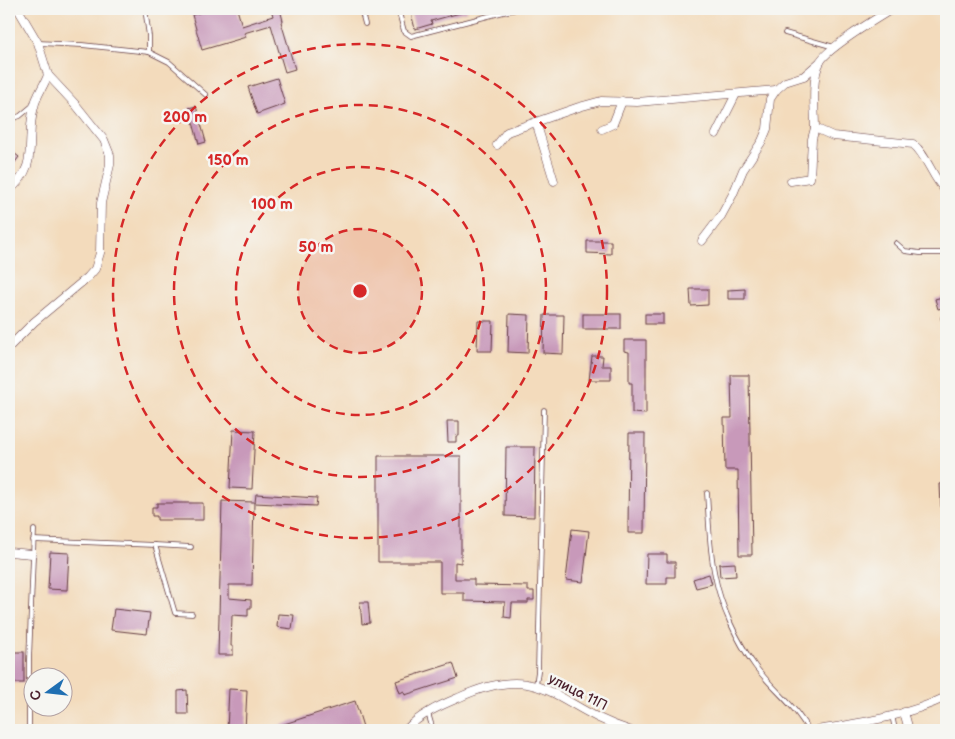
<svg xmlns="http://www.w3.org/2000/svg" width="955" height="739" font-family="'Balsamiq Sans',sans-serif">
<rect width="100%" height="100%" fill="#f6f6f2"/>
<filter id="ink" filterUnits="userSpaceOnUse"><feTurbulence type="fractalNoise" baseFrequency=".02" numOctaves="2"/><feDisplacementMap in="SourceGraphic" scale="10" xChannelSelector="R" yChannelSelector="G"/><feConvolveMatrix kernelMatrix="1 2 1 2 8 2 1 2 1" color-interpolation-filters="sRGB"/></filter>
<filter id="wash" filterUnits="userSpaceOnUse"><feTurbulence type="fractalNoise" baseFrequency=".0096" numOctaves="4" result="noise"/><feDisplacementMap in="SourceGraphic" scale="20" xChannelSelector="R" yChannelSelector="G"/><feGaussianBlur stdDeviation="1.12" result="paint"/><feColorMatrix in="noise" values="0 0 0 0 0 0 0 0 0 0 0 0 0 0 0 0 0 1.4 0 .05"/><feComposite in="paint" operator="in"/></filter>
<g filter="url(#wash)">
<rect width="100%" height="100%" fill="#f3dbbc"/>
<g id="blocks">
<g fill="#c899ba">
<path d="M212 9H237L242 26 273 16 271 9H280L283 21 281 22 295 69 285 72 271 25 244 33 246 37 202 50 192 15Z"/>
<path d="M410 9H466L467 11 431 21 432 24 415 29Z"/>
<path d="M277 78 285 104 257 114 248 87Z"/>
<path d="M196 106 206 142 199 144 189 108Z"/>
<path d="M9 149 19 157 9 170Z"/>
<path d="M587 241H611V254L587 253Z"/>
<path d="M690 289H708V305L691 306Z"/>
<path d="M745 289V299H728V290Z"/>
<path d="M946 296V307L938 309 935 299Z"/>
<path d="M509 314 529 315 528 353 508 352Z"/>
<rect x="583" y="314" width="38" height="15"/>
<rect x="645" y="314" width="18" height="10"/>
<path d="M544 315H564L563 354 543 353Z"/>
<path d="M478 321H493L492 351H477Z"/>
<path d="M624 340H646V414L632 413V383H629V352L624 351Z"/>
<path d="M592 356H603L602 366H611V380H589Z"/>
<path d="M731 375H749L752 555H739L738 470H725L724 418H732Z"/>
<path d="M447 421H459V436H456V442H448Z"/>
<path d="M233 430 255 431 252 489 230 488Z"/>
<path d="M629 433H645L644 533H628Z"/>
<path d="M506 447H535L534 517 505 516Z"/>
<path d="M378 456H461V563L455 562V579H474V585L528 586V591H534V600H528V603H512L511 618 504 617 505 602 464 601V593H440V562H378Z"/>
<path d="M946 483V507H941L940 484Z"/>
<path d="M256 494 317 498 316 506 255 503Z"/>
<path d="M222 501 254 502 252 585H229V598L251 600V608H248V616L232 615 231 646H233V655H218Z"/>
<path d="M157 503H203V520H157V516H152V507H157Z"/>
<path d="M572 529 589 531 583 582 566 580Z"/>
<path d="M50 552 69 553 67 590 48 589Z"/>
<path d="M647 554H667V562H675V577H667V584H646Z"/>
<path d="M735 563 736 576 720 577 719 564Z"/>
<path d="M709 574 712 584 696 588 693 579Z"/>
<path d="M360 602H368L370 623 362 624Z"/>
<path d="M114 609 150 613 147 634 111 630Z"/>
<path d="M278 614 294 615 292 629 277 627Z"/>
<rect x="9" y="652" width="15" height="31"/>
<path d="M453 663 458 678 405 695 404 691 400 693 396 681Z"/>
<path d="M229 689 247 690 245 730H227Z"/>
<path d="M187 690 188 714H178V691Z"/>
<path d="M355 701 364 730H269V729Z"/>
</g>
</g>
</g>
<g filter="url(#ink)">
<use href="#blocks" fill-opacity="0" stroke="#633b41" stroke-width="1"/>
<g fill="none" stroke-linecap="round" stroke-linejoin="round">
<defs>
<g id="lane">
<path d="M145 9 149 36V52"/>
<path d="M361 9 365 24"/>
<path d="M398 9 404 31 411 36 516 9"/>
<path d="M785 33 834 47"/>
<path d="M38 43 82 45 149 52 169 62 206 95"/>
<path d="M9 120 20 116 32 106"/>
<path d="M896 243 905 251 920 253H946"/>
<path d="M943 318H946"/>
<path d="M707 493C709 520 709 549 715 576 721 607 737 641 755 666 767 682 781 694 793 708 799 715 804 723 809 730"/>
<path d="M33 540 155 545 175 613 192 614"/>
<path d="M155 545 191 547"/>
<path d="M536 685 538 671 544 410"/>
<path d="M428 713 433 730"/>
<path d="M892 715 895 730"/>
<path d="M29 730V660L34 530"/>
</g>
<g id="street">
<path d="M892 9C876 19 827 48 820 62 811 78 815 110 815 128L833 136 913 144C927 155 932 178 946 191"/>
<path d="M536 122 554 181"/>
<path d="M602 129 613 124 622 101"/>
<path d="M716 134 736 94"/>
<path d="M497 145 507 132 579 107 601 101 637 102 776 90"/>
<path d="M791 181 810 178 812 139 815 128"/>
<path d="M9 190C40 167 25 139 34 107 36 96 44 86 48 75L38 43 18 9"/>
<path d="M702 241 721 216 733 194 743 170 762 141 767 129 770 99 776 90 785 82 804 76 820 62"/>
<path d="M9 347 34 322 88 277 95 269 100 253 101 203 110 165V155L104 140 76 105 48 75"/>
<path d="M9 552 32 554"/>
<path d="M904 712 909 730"/>
<path d="M406 730C419 715 439 706 458 698 544 658 556 708 629 730"/>
<path d="M817 730C860 723 907 716 946 697"/>
</g>
</defs>
<use href="#lane" stroke="#633b41" stroke-width="5.5"/>
<use href="#street" stroke="#633b41" stroke-width="9"/>
<use href="#lane" stroke="#fff" stroke-width="4"/>
<use href="#street" stroke="#fff" stroke-width="8"/>
</g>
</g>
<circle cx="360" cy="291" r="62" fill="#d62828" fill-opacity=".12"/>
<g fill="none" stroke="#d62828" stroke-width="2.5" stroke-dasharray="9 6">
<circle cx="360" cy="291" r="62"/>
<circle cx="360" cy="291" r="124"/>
<circle cx="360" cy="291" r="186"/>
<circle cx="360" cy="291" r="247"/>
</g>
<g text-anchor="middle" dominant-baseline="central" stroke-width="5" stroke-linejoin="round" paint-order="stroke">
<g font-size="14" fill="#4a1f2b" stroke="#f6f6f2">
<text transform="translate(578 692) rotate(27)">улица 11П</text>
</g>
</g>
<circle cx="360" cy="291" r="8" fill="#d62828" stroke="#f6f6f2" stroke-width="2.5"/>
<g font-size="15" text-anchor="middle" font-weight="bold" fill="#d62828" stroke="#f6f6f2" stroke-width="5" stroke-linejoin="round" paint-order="stroke">
<text x="185" y="122">200 m</text>
<text x="228" y="165">150 m</text>
<text x="272" y="209">100 m</text>
<text x="316" y="252">50 m</text>
</g>
<rect width="955" height="739" fill="none" stroke="#f6f6f2" stroke-width="30"/>
<g transform="translate(48 692) rotate(255)"><circle r="24" fill="#f6f6f2" stroke="#b1a0a2"/>
<path d="M0-4L9 19L0 12L-9 19Z" fill="#1f6fb2"/>
<text y="-8" font-size="14" font-weight="bold" text-anchor="middle" fill="#4a1f2b">С</text>
</g>
</svg>
